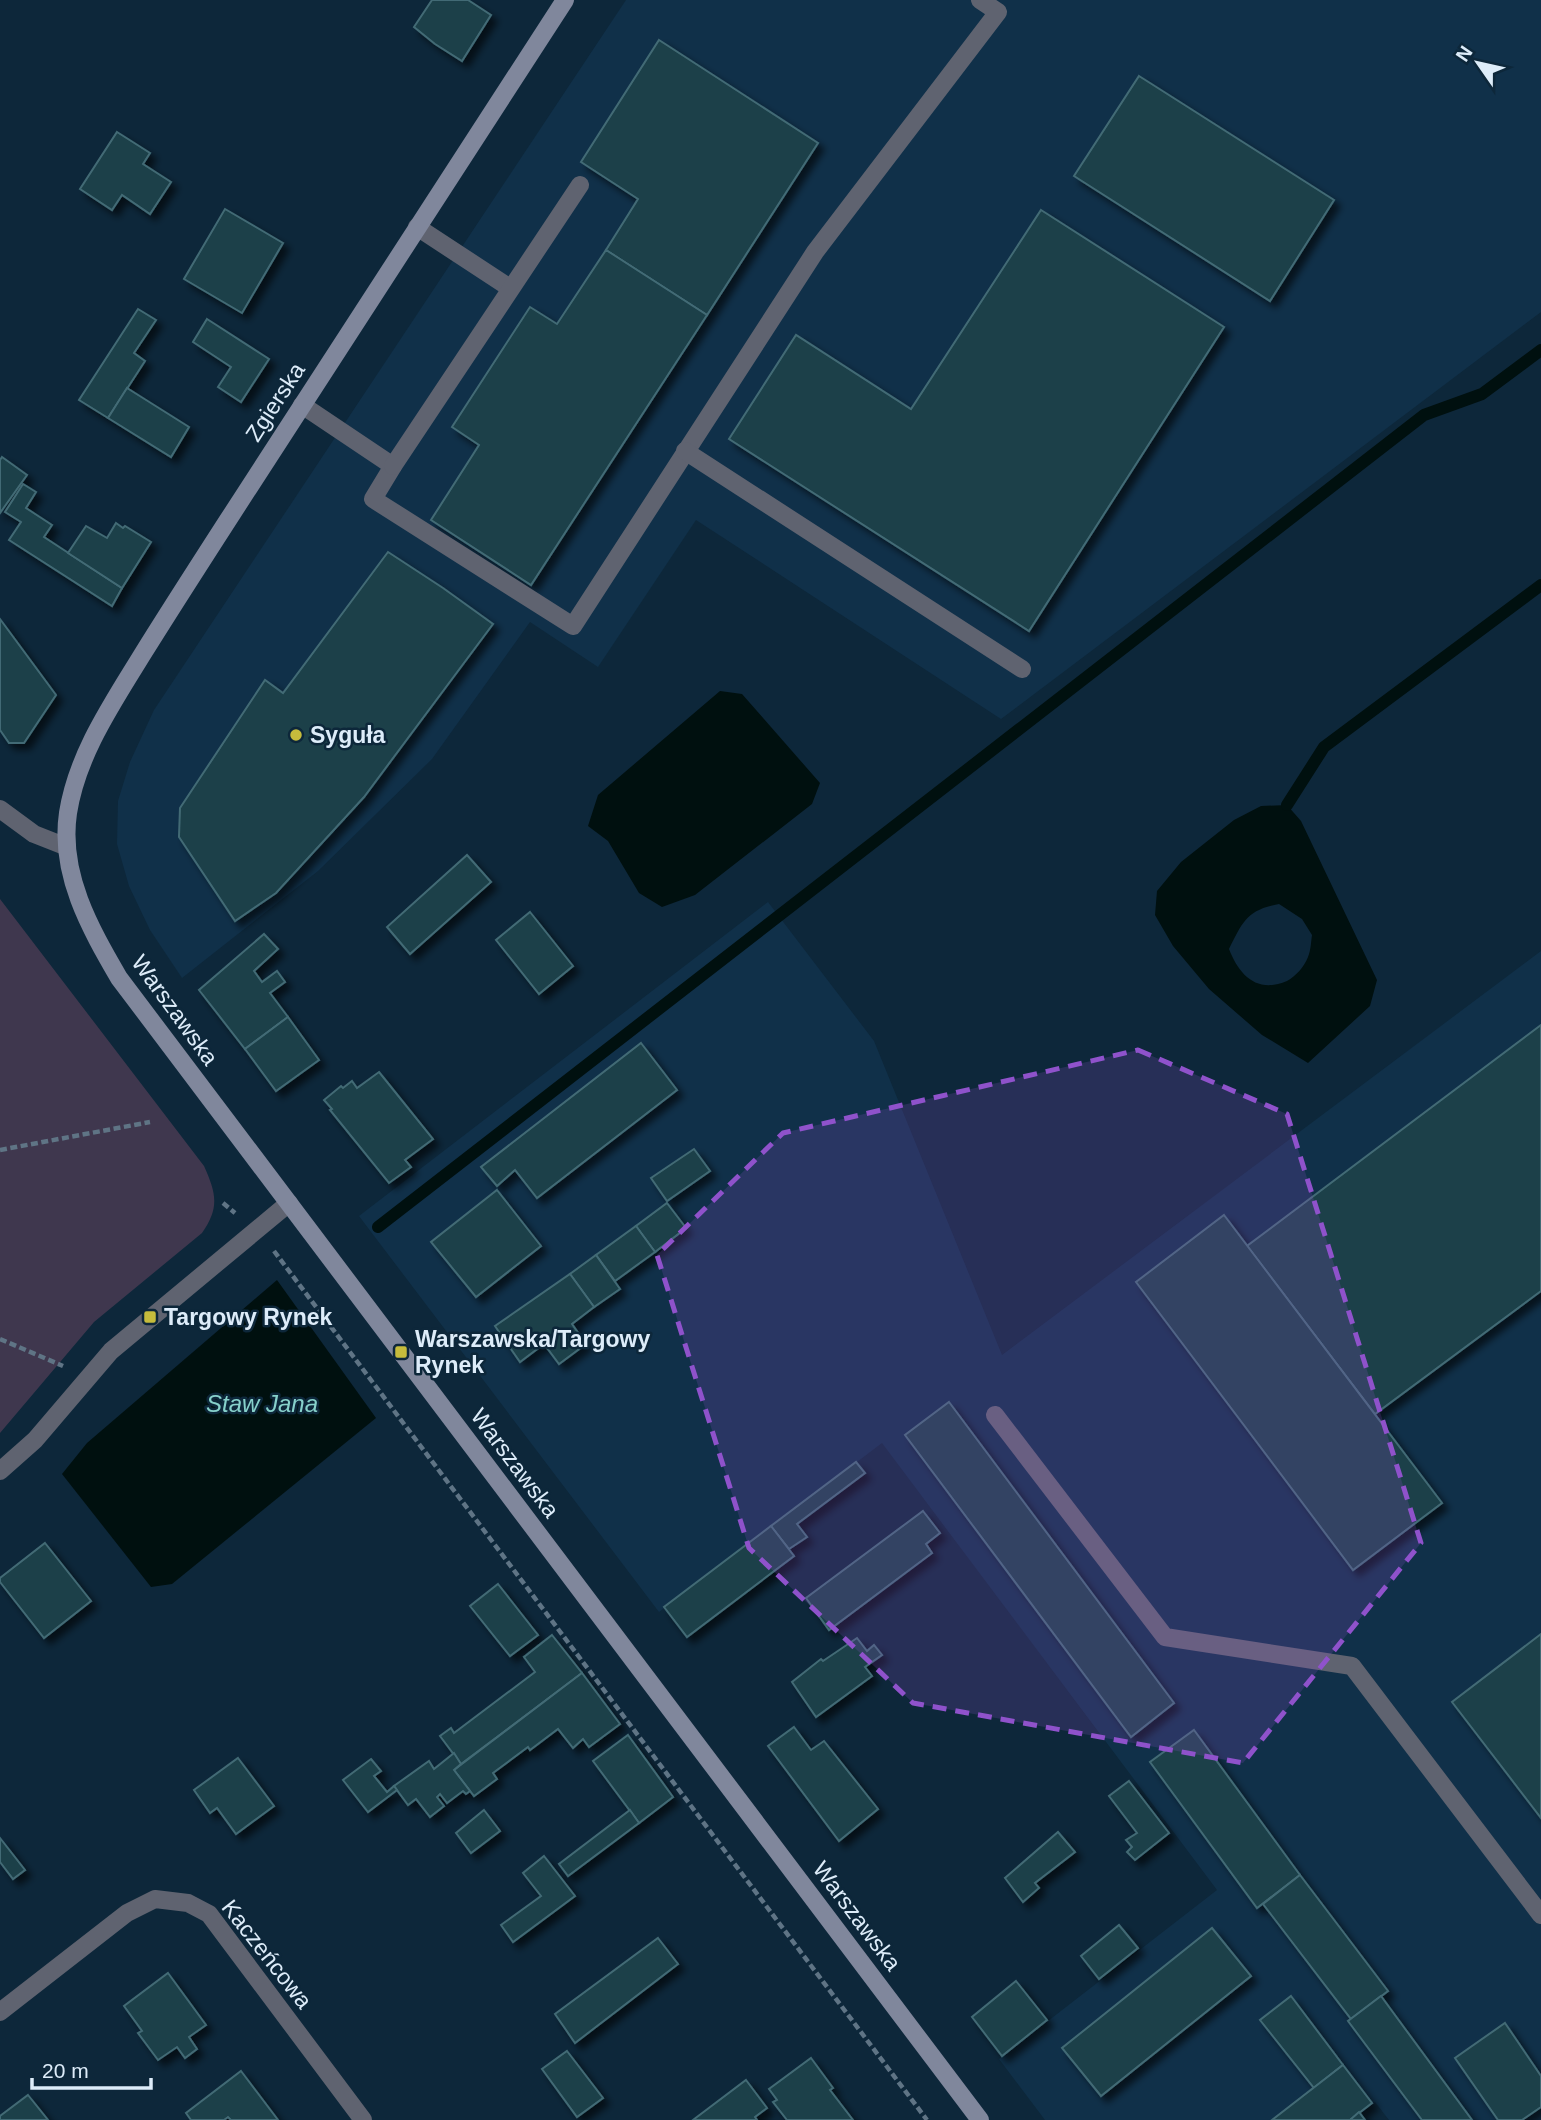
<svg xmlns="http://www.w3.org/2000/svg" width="1541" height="2120" font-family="Arial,sans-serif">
<defs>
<filter id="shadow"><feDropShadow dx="6" dy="6" stdDeviation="3.5" flood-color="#0009"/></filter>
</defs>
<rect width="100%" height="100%" fill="#0d273a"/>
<g fill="#103049">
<path d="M626 0H1541V312L1001 719 696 520 598 667 530 622 432 759 318 871 182 978 150 930 129 886 117 844 118 801 130 762 154 710Z"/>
<path d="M768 902 874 1041 1002 1355 1541 951V2120H1389L1375 2102 1351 2120H1045L999 2059 1217 1890 882 1443 659 1612 359 1216Z"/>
</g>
<path fill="#3f374e" d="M0 899 204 1166C216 1193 220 1207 202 1233L94 1322 0 1433Z"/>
<g fill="#00100f" fill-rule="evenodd">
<path d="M720 691 742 694 820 783 812 804 695 895 662 907 639 893 608 841 588 826 598 795Z"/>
<path d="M1287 805 1301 821 1377 980 1370 1006 1308 1063 1262 1035 1209 989 1173 946 1155 915 1157 891 1181 862 1234 820 1261 806ZM1279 904 1302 919 1312 935C1311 941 1311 950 1308 957 1304 967 1296 976 1287 981 1257 994 1239 975 1229 949 1243 921 1247 910 1279 904Z"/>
<path d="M277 1280 376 1418 172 1584 151 1587 62 1474 87 1443Z"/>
</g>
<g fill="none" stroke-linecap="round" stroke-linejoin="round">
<g stroke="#00100f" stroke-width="12">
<path d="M1287 805 1324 747 1541 585"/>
<path d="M378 1227 1424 415 1482 394 1541 350"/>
</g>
</g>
<g fill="#1b3f48" stroke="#436b75" stroke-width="2" filter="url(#shadow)">
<path d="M432 0H468L491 15 462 61 435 44 414 27Z"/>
<path d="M659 40 818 143 707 315 606 250 638 199 581 162Z"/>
<path d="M1139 76 1334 200 1270 301 1074 176Z"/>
<path d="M117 132 150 153 143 164 171 182 150 214 122 195 112 210 80 189Z"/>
<path d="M225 209 283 243 242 313 184 279Z"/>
<path d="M1041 210 1224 327 1029 631 729 439 796 335 911 409Z"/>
<path d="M606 250 707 315 531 585 431 520 479 445 452 427 530 307 557 324Z"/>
<path d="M138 309 156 320 134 353 145 361 108 418 79 400Z"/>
<path d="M207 319 269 359 241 402 218 387 231 367 193 342Z"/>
<path d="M127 388 189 427 171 457 108 418Z"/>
<path d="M2 457 27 475 0 513V460Z"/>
<path d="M23 484 36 492 26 508 52 525 44 537 122 588 112 606 9 540 21 522 5 512Z"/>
<path d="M116 523 123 528 125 526 151 542 122 588 68 553 86 526 107 538Z"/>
<path d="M388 552 443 588 493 624 364 797 276 893 235 921 179 837 180 808 265 680 283 693Z"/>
<path d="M0 619 56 695 24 743H9L0 730Z"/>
<path d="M467 855 491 882 410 954 387 927Z"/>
<path d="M530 912 573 966 539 994 496 940Z"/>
<path d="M264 934 278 949 254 971 262 982 277 971 285 982 270 993 288 1017 245 1049 199 990Z"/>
<path d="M288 1017 319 1060 276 1091 245 1049Z"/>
<path d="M1541 1025V1291L1375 1414 1247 1246Z"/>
<path d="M641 1043 677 1090 537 1198 515 1170 497 1186 481 1167Z"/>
<path d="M379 1072 433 1139 405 1160 411 1167 389 1183 330 1110 332 1109 324 1100 341 1086 343 1088 352 1081 357 1088Z"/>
<path d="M694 1149 710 1171 667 1201 651 1178Z"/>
<path d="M497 1190 541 1246 476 1297 431 1242Z"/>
<path d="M667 1203 686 1228 655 1252 636 1226Z"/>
<path d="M1224 1215 1442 1503 1353 1570 1136 1282Z"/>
<path d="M636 1226 655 1252 615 1281 596 1255Z"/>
<path d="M596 1255 620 1289 594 1307 570 1274Z"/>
<path d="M570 1274 594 1307 572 1324 586 1344 559 1364 544 1344 520 1362 495 1326Z"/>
<path d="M949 1402 1174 1703 1131 1737 905 1435Z"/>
<path d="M856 1462 865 1473 797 1524 807 1537 789 1549 771 1526Z"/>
<path d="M923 1511 940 1533 926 1544 932 1553 829 1630 806 1598Z"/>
<path d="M771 1526 794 1556 687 1637 664 1607Z"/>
<path d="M45 1543 91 1601 44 1638 0 1582V1578Z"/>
<path d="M498 1584 538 1635 510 1656 470 1606Z"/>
<path d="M1541 1634V1818L1452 1702Z"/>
<path d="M552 1635 582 1673 461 1764 440 1736 451 1728 454 1733 535 1672 524 1657Z"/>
<path d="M857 1638 867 1651 874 1645 882 1655 865 1667 872 1676 816 1717 792 1682 821 1659 823 1661Z"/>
<path d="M582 1673 620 1724 589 1747 583 1739 573 1748 558 1729 530 1750 528 1747 493 1773 497 1779 474 1796 454 1770Z"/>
<path d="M794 1727 811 1750 824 1741 878 1809 839 1841 768 1746Z"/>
<path d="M1194 1730 1300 1875 1257 1908 1150 1762Z"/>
<path d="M628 1735 673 1797 639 1823 593 1761Z"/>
<path d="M454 1753 461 1764 454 1770 470 1791 466 1794 463 1791 447 1803 440 1794 437 1797 444 1806 430 1817 416 1799 408 1805 394 1786 429 1761 434 1769Z"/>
<path d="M238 1758 274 1806 236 1834 217 1808 210 1813 194 1790Z"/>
<path d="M371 1759 381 1771 374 1776 387 1792 394 1786 397 1790 368 1812 343 1780Z"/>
<path d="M1129 1781 1169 1833 1135 1860 1127 1852 1132 1847 1126 1840 1137 1833 1109 1796Z"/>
<path d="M484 1810 500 1831 471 1853 456 1833Z"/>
<path d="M630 1810 639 1823 568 1876 559 1864Z"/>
<path d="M1058 1832 1075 1852 1035 1883 1039 1888 1023 1902 1005 1878Z"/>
<path d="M0 1838 25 1870 13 1879 0 1862Z"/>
<path d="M544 1856 575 1896 513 1942 501 1925 541 1896 523 1873Z"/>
<path d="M1300 1875 1388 1991 1351 2019 1263 1904Z"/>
<path d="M1119 1925 1138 1948 1099 1979 1081 1956Z"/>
<path d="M1212 1928 1251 1976 1101 2096 1062 2048Z"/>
<path d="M658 1938 678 1964 575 2043 555 2014Z"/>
<path d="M168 1973 206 2025 189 2037 197 2049 185 2058 177 2047 158 2060 138 2033 142 2031 124 2006Z"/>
<path d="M1016 1981 1047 2020 1002 2056 972 2017Z"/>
<path d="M1291 1996 1343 2065 1314 2088 1260 2020Z"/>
<path d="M1381 1996 1472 2120H1422L1348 2021Z"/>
<path d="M1505 2023 1541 2076V2107L1522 2120H1498L1455 2058Z"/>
<path d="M567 2051 603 2098 577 2117 542 2069Z"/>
<path d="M811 2058 833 2088 830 2090 853 2120H787L773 2102 777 2100 769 2089Z"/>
<path d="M1343 2065 1372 2103 1350 2120H1272Z"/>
<path d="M241 2071 278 2120H231L228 2117 224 2120H191L186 2113Z"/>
<path d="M746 2080 767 2108 755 2117 757 2120H693Z"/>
<path d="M28 2095 48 2120H0V2116Z"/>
<path d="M1359 2112 1365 2120H1350Z"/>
</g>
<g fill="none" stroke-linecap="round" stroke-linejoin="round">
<g stroke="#5f7485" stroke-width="4.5" stroke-dasharray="7 3.5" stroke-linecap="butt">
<path d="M0 1150 150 1122"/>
<path d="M223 1203 235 1213"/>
<path d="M274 1251 927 2120"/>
<path d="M0 1339 63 1366"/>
</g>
<g stroke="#5f6370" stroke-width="18">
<path d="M417 227 510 288"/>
<path d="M302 405 393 466 373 499 573 626 815 252 998 12 980 0"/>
<path d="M685 451 1022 669"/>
<path d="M393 466 580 185"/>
<path d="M995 1415 1165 1637 1352 1666 1541 1915"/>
</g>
<g stroke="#5f6370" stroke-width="18">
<path d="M0 1471 35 1440 111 1351 289 1203"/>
<path d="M0 2012 127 1913 155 1899 188 1903 209 1914 363 2120"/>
</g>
<path stroke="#5f6370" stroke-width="18" d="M0 809 34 834 67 847"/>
<path stroke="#80879c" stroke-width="18" d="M565 0C453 174 340 347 228 520 199 565 170 610 142 655 112 704 77 755 68 813 59 874 90 928 119 978L980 2120"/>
</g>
<path fill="#8f52cb" fill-opacity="0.2" stroke="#8f52cb" stroke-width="5" stroke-dasharray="14 9" stroke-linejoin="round" d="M1138 1050 1287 1114 1421 1543 1243 1763 913 1703 749 1548 657 1255 783 1133Z"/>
<g fill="#c6bc3c" stroke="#0d273a" stroke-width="2.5">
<circle cx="296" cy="735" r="7"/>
<rect x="143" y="1310" width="14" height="14" rx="3.5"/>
<rect x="394" y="1345" width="14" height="14" rx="3.5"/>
</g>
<g text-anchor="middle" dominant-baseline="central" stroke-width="5" stroke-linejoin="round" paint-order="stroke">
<g font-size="23" fill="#ddecf9" stroke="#0d273a">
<text transform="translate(275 402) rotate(-57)">Zgierska</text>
<text transform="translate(175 1010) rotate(54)">Warszawska</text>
<text transform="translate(515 1463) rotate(53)">Warszawska</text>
<text transform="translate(857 1916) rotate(53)">Warszawska</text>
<text transform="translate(267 1954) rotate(52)">Kaczeńcowa</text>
</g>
<g font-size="23" font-weight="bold" fill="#ddecf9" stroke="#0d273a" text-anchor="start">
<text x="310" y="735">Syguła</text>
<text x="164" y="1317">Targowy Rynek</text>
<text x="415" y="1339">Warszawska/Targowy<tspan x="415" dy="26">Rynek</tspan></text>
</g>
<g font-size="24" font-style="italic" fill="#87d1cb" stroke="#0d273a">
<text x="262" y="1403">Staw Jana</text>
</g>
</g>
<g transform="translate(1478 63) rotate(304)" stroke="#0d273a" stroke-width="5" paint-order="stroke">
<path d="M0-5L12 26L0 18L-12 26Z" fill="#ddecf9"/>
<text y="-10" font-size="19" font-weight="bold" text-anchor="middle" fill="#ddecf9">N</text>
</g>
<path d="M32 2078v10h119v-10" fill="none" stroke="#ddecf9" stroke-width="3.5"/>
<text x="42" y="2078" font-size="21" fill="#ddecf9" stroke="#0d273a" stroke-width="5" paint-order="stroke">20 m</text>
</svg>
